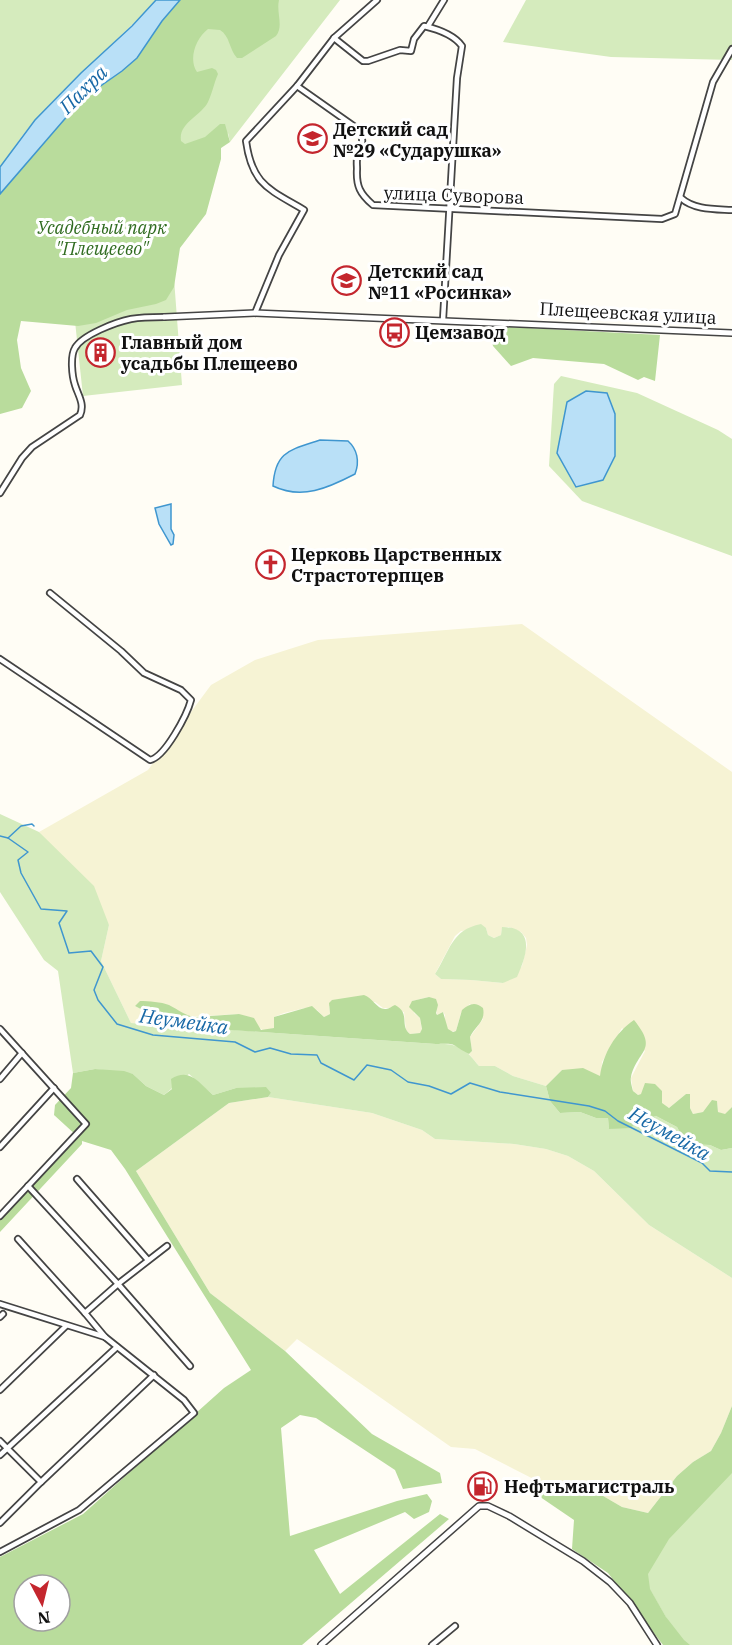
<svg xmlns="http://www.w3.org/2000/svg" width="732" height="1645" font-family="'IBM Plex Serif',serif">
<rect width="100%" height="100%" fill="#fffdf5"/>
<g fill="#f6f3d4" fill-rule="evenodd">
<path d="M522 624 732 772V1107L725 1115 718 1112 717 1101 703 1112 693 1114 690 1108 686 1094 669 1108 641 1094 638 1095 633 1091 631 1078 645 1051 622 1028 602 1062 601 1077 562 1070 546 1086 513 1076 495 1066H479L469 1054 472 1051 470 1037 483 1019 470 1004 461 1013 456 1031 449 1032 445 1022V1015L443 1012 437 1015 436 1009 429 997 412 1001 414 1013 420 1018 422 1030 420 1033 410 1034 406 1030 404 1012 389 1008H383L375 1002 329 1006 330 1014 324 1017 317 1010 305 1008 284 1013 274 1017V1028L264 1031 239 1014 189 1017 161 1003 135 1006 173 1026 131 1023 101 961 109 925 39 832 148 770 211 685 255 660 318 640ZM509 927 521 932 526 938 527 945 522 966 503 983 471 980 441 979 435 974 455 936 461 931 486 928 488 935 494 938 501 935 502 928Z"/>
<path d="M268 1097 372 1113 422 1130 435 1139 514 1144 546 1149 568 1156 594 1171 649 1225 732 1278V1406L721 1433 711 1451 693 1462 677 1476 648 1513 622 1507 598 1493 571 1487 555 1490 475 1449 451 1447 297 1339 285 1351 210 1293 136 1171 229 1103Z"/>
</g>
<g fill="#d5ebbd">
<path d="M0 0H156C118 41 74 77 36 119 23 133 12 151 0 167Z"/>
<path d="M193 0H340L230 142 228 133 172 252 182 385 83 396 74 312Z"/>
<path d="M526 0H732V60L611 57 503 42Z"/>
<path d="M561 376 637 393 718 430 732 439V556L582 501 549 466 554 384Z"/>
<path d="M0 814 39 832 94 886 109 925 101 961 131 1023 436 1044C459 1043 465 1048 479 1066H495L513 1076 546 1086 550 1101 560 1113 580 1112 596 1118 608 1117 609 1129 656 1116 677 1127 686 1144 710 1145 721 1150 732 1148V1278L649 1225 594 1171 568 1156 546 1149 514 1144 435 1139 422 1130 372 1113 268 1097 271 1093 236 1088 213 1095 189 1074 164 1095 146 1086 133 1074 95 1069 73 1073 58 971 44 960 0 892Z"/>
<path d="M481 924 486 928 488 935 494 938 501 935 502 927C536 927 527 955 517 977L503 983 471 980 441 979 435 974C450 951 451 930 481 924Z"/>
<path d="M732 1464V1645H682L642 1576 663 1538Z"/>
</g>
<g fill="#b9dc9c" fill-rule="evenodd">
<path d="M180 0H279C276 12 284 26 276 36L242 58H237C229 49 230 36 220 30L208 29C196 38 188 59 197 72L212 68 216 70 218 74C214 83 212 94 208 102 201 116 178 123 181 141L185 144 205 137 220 124H225L230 142 221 148V159L206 214 180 248 174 287 166 300 156 304 127 310 96 323 78 326 21 321 17 340 21 368 31 391 22 408 0 414V194L82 99 122 71 137 58 162 21Z"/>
<path d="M487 326 660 335 655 381 644 377 638 380 604 364 533 358 511 366 493 346Z"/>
<path d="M364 995C372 997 377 1010 386 1009 389 1009 392 1006 395 1005 411 1013 399 1026 410 1034L420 1033 422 1029 420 1018 409 1007 412 1001 429 997 436 999 438 1005 436 1013 437 1015 443 1012 448 1029 453 1032 456 1031 462 1010C469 1004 475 1001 483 1008 486 1022 475 1026 470 1037L472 1051 469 1054C451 1045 459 1043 436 1044L173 1026 135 1006 140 1001C149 1001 161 1002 169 1005 179 1010 185 1016 196 1017L239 1014 254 1018 261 1030 274 1028V1017L312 1006 324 1017 330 1014 329 1003 332 1000Z"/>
<path d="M634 1020C659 1051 638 1049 631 1077 630 1081 632 1087 633 1091L638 1095 641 1094 645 1083 655 1084 662 1091V1103L669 1108 686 1094H690V1108L693 1114 703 1112 712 1100 717 1101 718 1112 725 1114 732 1107V1148L721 1150 710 1145 686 1144 677 1127 656 1116 636 1122 631 1128 609 1129 608 1118H596L580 1112 560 1113 550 1101 546 1086 562 1070 583 1068 600 1076C603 1054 615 1033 634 1020Z"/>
<path d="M95 1069 124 1071 133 1074 146 1086 164 1095 172 1089 171 1079C190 1067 199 1083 213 1095L236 1088 266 1087 271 1093 268 1097 229 1103 136 1171 210 1293 285 1351 372 1434 440 1473 442 1483 403 1489 395 1470 316 1418 300 1415 281 1428 290 1536 397 1501 427 1494 432 1501 429 1512 414 1519 405 1512 314 1550 340 1594 440 1514 449 1519 302 1645H0V1557L83 1514 224 1388 251 1370 125 1169 111 1150 82 1141V1144L0 1232V1220L77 1136 54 1115 55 1105 71 1088 73 1073ZM24 1585H60V1621H24Z"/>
<path d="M732 1406V1473L669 1539 648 1574 650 1589 666 1617 684 1640 690 1645H663L608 1573 572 1549 574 1520 527 1488 533 1479 555 1490 571 1487 582 1488 598 1493 622 1507 648 1513 677 1476 693 1462 711 1451 721 1433Z"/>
</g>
<g fill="#b9e0f7" stroke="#3f96cf" stroke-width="1.5">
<path d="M156 0H180L162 21 137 58 122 71 82 99 0 194V167L35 120 81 73 132 26Z"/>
<path d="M586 391 607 393 615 414V456L603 480 576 487 557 453 567 402Z"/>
<path d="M320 440 348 441C357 449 360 461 355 474 328 488 302 500 273 486 275 451 290 450 320 440Z"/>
<path d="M171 504V529L174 535 173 544 171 545 159 524 155 508Z"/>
</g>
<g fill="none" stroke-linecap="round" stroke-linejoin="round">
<g stroke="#3f96cf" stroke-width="1.5">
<path d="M0 836 8 838 28 852 18 860 21 873 41 909 67 911 59 923 69 953 91 951 103 967 94 990 98 1000 117 1024 153 1035 235 1042 255 1052 270 1048 291 1054 317 1055 321 1063 354 1080 367 1065 391 1070 408 1082 429 1086 451 1094 470 1083 500 1092 589 1106 605 1111 618 1121 702 1163 710 1171 732 1172"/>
<path d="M8 838 21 826 32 824 34 826"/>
</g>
<defs>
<g id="minor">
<path d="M428 26 444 0"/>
<path d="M334 38 363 61H368L400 50 411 51 414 39 424 26C437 29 454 35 462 46L457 78 443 320"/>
<path d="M297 86 358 129C365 141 362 143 358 155 356 159 357 164 357 169 356 186 360 194 373 205L662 219 675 214 713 82 732 49"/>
<path d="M681 198C694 210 715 209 732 210"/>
<path d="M255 313 279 255 304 210C269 189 252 185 246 141L297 86 334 38 377 0"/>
<path d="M0 493 22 458 32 447 80 415C85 404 78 395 75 385 72 376 70 356 75 348 82 335 116 322 131 319 142 317 153 317 164 317"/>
<path d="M0 659 150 760C165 757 187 715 191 700L181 690 144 673 121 651 50 593"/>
<path d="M0 1029 86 1124 0 1216"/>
<path d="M0 1079 22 1053"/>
<path d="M0 1147 54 1088"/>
<path d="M77 1179 148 1260"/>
<path d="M28 1186 118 1284 190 1366"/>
<path d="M18 1239 85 1313"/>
<path d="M0 1304 105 1337 184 1400 194 1413 79 1510 0 1552"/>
<path d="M0 1317 3 1314"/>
<path d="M105 1337 85 1313 118 1284 167 1246"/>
<path d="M0 1390 66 1326"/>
<path d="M0 1441 41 1482 0 1523"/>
<path d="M0 1455 117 1347"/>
<path d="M41 1482 154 1375"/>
<path d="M432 1645 455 1626"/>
</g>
<g id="tertiary">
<path d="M164 317 255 313 732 333"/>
<path d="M321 1645 479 1506H488L509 1516 583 1561 610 1582 630 1603 657 1645"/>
</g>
</defs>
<use href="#minor" stroke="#444" stroke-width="8"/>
<use href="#tertiary" stroke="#444" stroke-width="8"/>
<use href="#minor" stroke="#fff" stroke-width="4.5"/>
<use href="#tertiary" stroke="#fff" stroke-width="5"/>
</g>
<defs>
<symbol id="school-ring" viewBox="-11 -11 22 22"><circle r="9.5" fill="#fff" stroke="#c4262e" stroke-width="1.5"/><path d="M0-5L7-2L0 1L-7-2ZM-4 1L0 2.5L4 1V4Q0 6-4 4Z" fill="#c4262e"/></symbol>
<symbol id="bus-ring" viewBox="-11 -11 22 22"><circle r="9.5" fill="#fff" stroke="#c4262e" stroke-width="1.5"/><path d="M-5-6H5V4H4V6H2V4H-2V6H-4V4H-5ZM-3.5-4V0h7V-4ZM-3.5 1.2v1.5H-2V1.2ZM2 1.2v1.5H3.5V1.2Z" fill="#c4262e"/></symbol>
<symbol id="building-ring" viewBox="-11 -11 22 22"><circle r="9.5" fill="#fff" stroke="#c4262e" stroke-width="1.5"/><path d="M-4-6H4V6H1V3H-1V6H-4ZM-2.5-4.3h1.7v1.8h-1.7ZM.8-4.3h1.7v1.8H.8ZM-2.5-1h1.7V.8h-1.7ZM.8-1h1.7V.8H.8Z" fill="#c4262e"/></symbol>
<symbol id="church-ring" viewBox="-11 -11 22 22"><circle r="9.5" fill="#fff" stroke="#c4262e" stroke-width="1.5"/><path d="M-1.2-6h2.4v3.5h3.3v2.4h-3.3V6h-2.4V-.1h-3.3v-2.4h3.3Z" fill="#c4262e"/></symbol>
<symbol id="fuel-ring" viewBox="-11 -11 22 22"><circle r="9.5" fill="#fff" stroke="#c4262e" stroke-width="1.5"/><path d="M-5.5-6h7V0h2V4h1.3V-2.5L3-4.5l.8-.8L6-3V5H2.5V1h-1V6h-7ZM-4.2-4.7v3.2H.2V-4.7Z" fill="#c4262e"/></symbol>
</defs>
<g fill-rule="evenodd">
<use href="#school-ring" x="296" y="122" width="33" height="33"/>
<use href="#school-ring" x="330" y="264" width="33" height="33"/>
<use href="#bus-ring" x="378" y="316" width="33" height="33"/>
<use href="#building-ring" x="84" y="336" width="33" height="33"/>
<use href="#church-ring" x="254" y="548" width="33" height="33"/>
<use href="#fuel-ring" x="466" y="1470" width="33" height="33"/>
</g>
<g text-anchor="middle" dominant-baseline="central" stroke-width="6" stroke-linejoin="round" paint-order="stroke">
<g font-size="18" font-weight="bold" fill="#111" stroke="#fff" text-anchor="start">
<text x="333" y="129">Детский сад<tspan x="333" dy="21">№29 «Сударушка»</tspan></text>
<text x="368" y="271">Детский сад<tspan x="368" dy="21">№11 «Росинка»</tspan></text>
<text x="415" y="332">Цемзавод</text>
<text x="121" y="342">Главный дом<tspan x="121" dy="21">усадьбы Плещеево</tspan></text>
<text x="291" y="554">Церковь Царственных<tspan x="291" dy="21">Страстотерпцев</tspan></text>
<text x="504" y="1486">Нефтьмагистраль</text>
</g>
<g font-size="18" fill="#111" stroke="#fff">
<text transform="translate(454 195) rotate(2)">улица Суворова</text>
<text transform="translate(628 313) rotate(3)">Плещеевская улица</text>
</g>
<g font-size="18" font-style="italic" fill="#2f6b1f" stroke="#fff">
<text x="102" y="227">Усадебный парк<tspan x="102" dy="21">"Плещеево"</tspan></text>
</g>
<g font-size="20" font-style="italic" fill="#1768a6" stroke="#fff">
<text transform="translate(83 89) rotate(-45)">Пахра</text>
<text transform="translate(184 1021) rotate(8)">Неумейка</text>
<text transform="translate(670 1133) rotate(29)">Неумейка</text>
</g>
</g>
<g transform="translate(42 1603) rotate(173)"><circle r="28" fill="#ffffff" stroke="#a0a0a0" stroke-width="1.5"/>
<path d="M0-4.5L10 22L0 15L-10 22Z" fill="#c4262e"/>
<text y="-9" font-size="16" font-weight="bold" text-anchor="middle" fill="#111111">N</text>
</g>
</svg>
